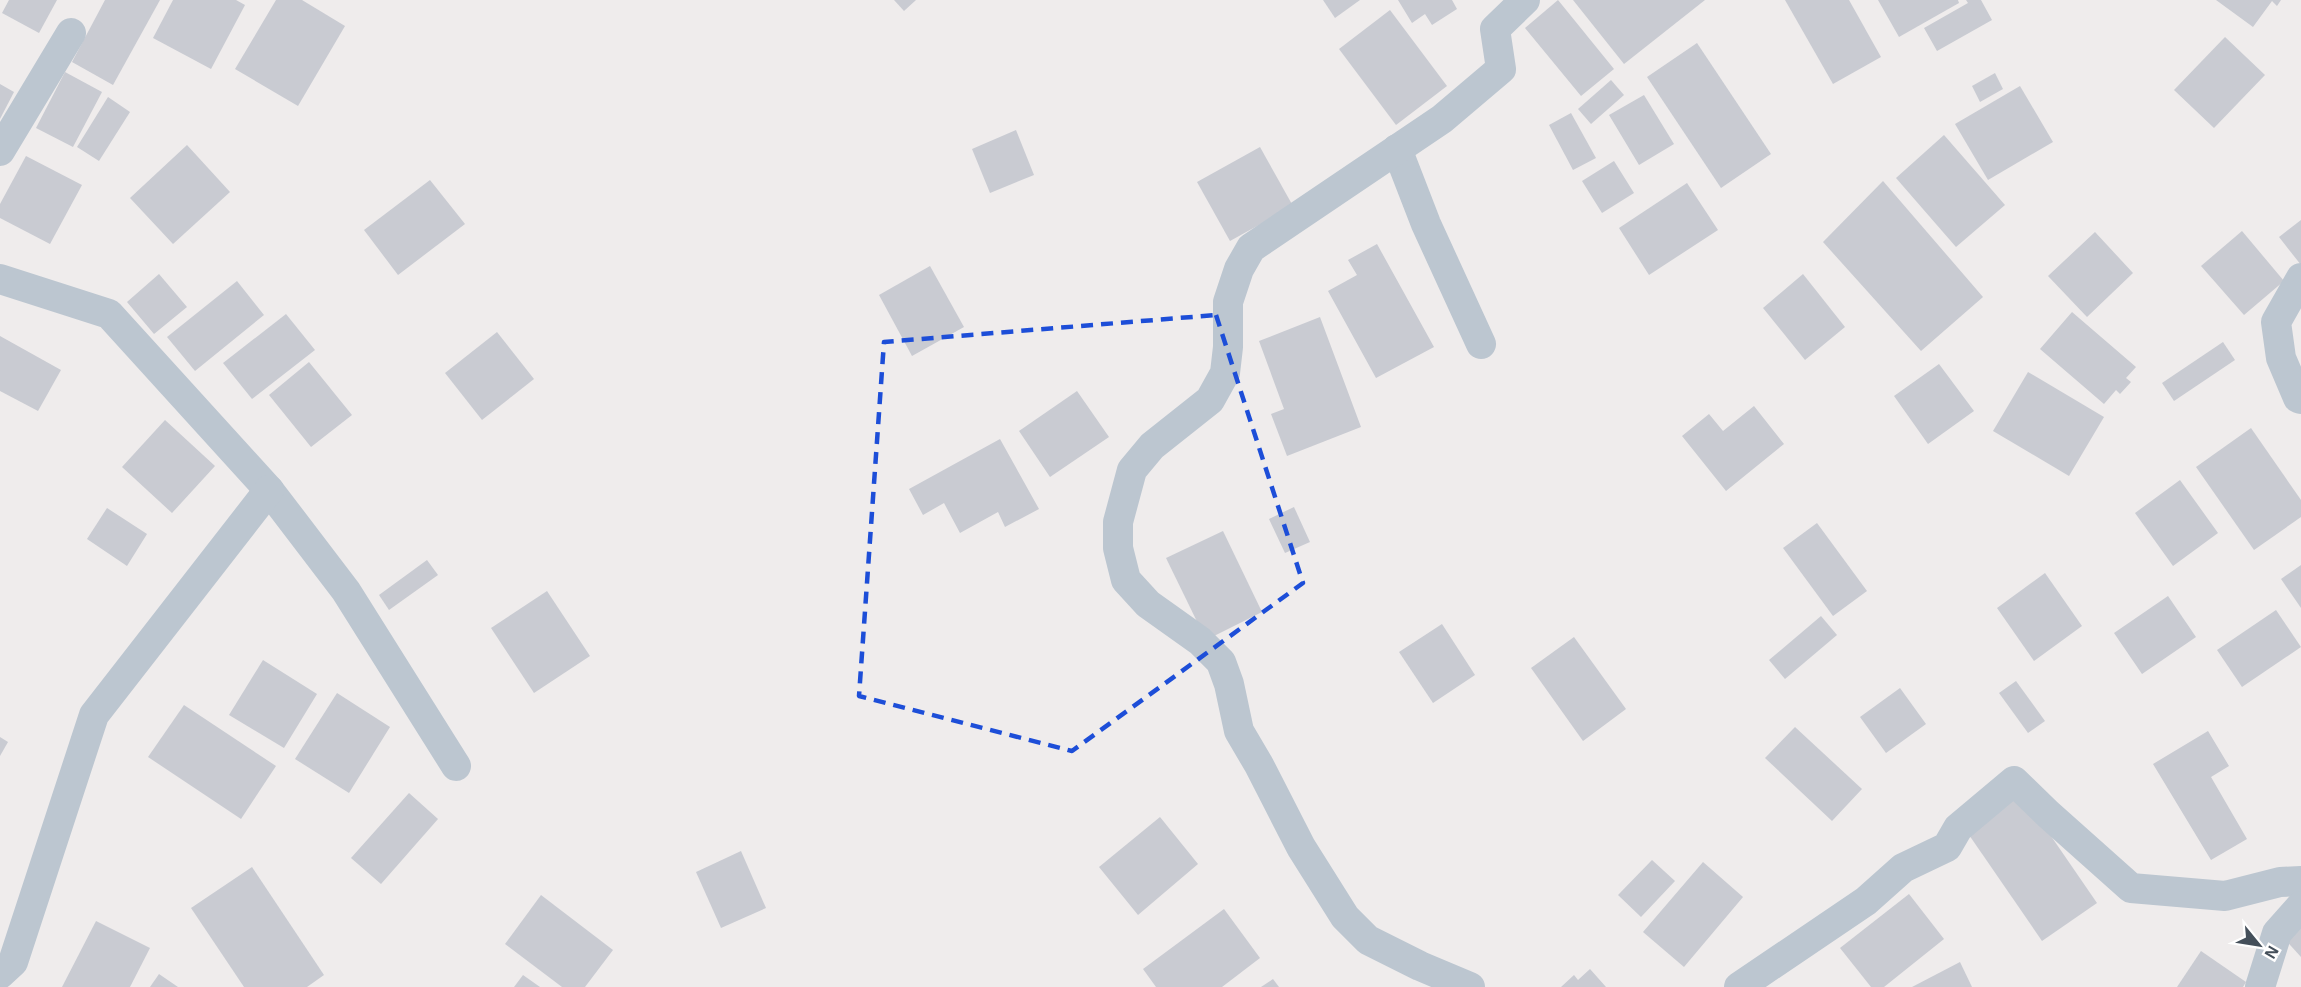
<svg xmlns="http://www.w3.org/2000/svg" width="2301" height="987" font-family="Arial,sans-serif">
<rect width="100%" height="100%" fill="#efecec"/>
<g fill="#c9cbd2">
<path d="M9 0H57L39 33 2 13Z"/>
<path d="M105 0H160L113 85 72 62Z"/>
<path d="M173 0H236L245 5 211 69 153 38Z"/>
<path d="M276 0H302L345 26 298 106 235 69Z"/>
<path d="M894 0H916L904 11Z"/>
<path d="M1323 0H1360L1335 18Z"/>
<path d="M1398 0H1452L1457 9 1432 25 1425 14 1412 23Z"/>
<path d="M1558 0 1614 69 1581 96 1525 28Z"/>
<path d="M1573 0H1705L1624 64Z"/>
<path d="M1785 0H1849L1881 57 1833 84Z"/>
<path d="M1878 0H1958L1959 3 1899 37Z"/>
<path d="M1966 0H1981L1992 20 1937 51 1924 28 1968 3Z"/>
<path d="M2216 0H2281L2277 6 2272 1 2253 27Z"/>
<path d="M1390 10 1447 86 1396 125 1339 49Z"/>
<path d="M2225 37 2265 75 2214 128 2174 90Z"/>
<path d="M1697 43 1771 154 1721 188 1647 77Z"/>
<path d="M65 72 102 92 73 147 36 128Z"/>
<path d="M1995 73 2003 89 1980 102 1972 86Z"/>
<path d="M1611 80 1624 95 1591 124 1578 109Z"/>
<path d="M0 84 14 92 0 119Z"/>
<path d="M2020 86 2053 142 1988 180 1955 124Z"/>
<path d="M1644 95 1674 144 1639 165 1609 115Z"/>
<path d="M108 97 130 112 99 161 77 147Z"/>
<path d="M1571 113 1596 158 1573 170 1549 125Z"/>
<path d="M1016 130 1034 175 990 193 972 149Z"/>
<path d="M1944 135 2005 205 1956 247 1896 178Z"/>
<path d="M187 145 230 192 173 244 130 198Z"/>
<path d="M1260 147 1293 206 1230 241 1197 182Z"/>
<path d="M26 156 82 185 50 244 0 218V204Z"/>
<path d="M1614 161 1634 193 1602 213 1582 181Z"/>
<path d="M430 180 465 224 398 275 364 230Z"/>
<path d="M1883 181 1983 297 1921 351 1823 242Z"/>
<path d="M1687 183 1718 230 1649 275 1619 228Z"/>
<path d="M2301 220V265L2279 237Z"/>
<path d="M2242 231 2284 281 2244 315 2201 266Z"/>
<path d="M2095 232 2133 273 2087 317 2048 276Z"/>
<path d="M1377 244 1434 347 1376 378 1328 291 1357 275 1348 260Z"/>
<path d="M930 266 964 327 912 356 879 295Z"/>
<path d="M159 274 187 307 154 334 127 302Z"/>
<path d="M1803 274 1845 327 1805 360 1763 308Z"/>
<path d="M237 281 264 315 195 371 167 337Z"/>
<path d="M2072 312 2136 367 2126 378 2131 382 2120 394 2116 390 2104 404 2040 349Z"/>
<path d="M286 314 315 350 252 399 223 363Z"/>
<path d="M1320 317 1361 427 1287 456 1271 414 1284 409 1259 341Z"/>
<path d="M497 332 534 379 482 420 445 373Z"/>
<path d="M0 336 61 370 38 411 0 391Z"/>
<path d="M2223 342 2235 360 2174 401 2162 383Z"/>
<path d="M309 362 352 415 311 447 269 395Z"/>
<path d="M1939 364 1974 411 1928 444 1894 396Z"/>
<path d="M2028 372 2104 417 2069 476 1993 431Z"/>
<path d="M1077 391 1109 437 1050 477 1019 431Z"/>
<path d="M1754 406 1784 444 1726 491 1682 436 1709 414 1723 431Z"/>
<path d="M165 420 215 466 172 513 122 467Z"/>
<path d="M2251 428 2301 500V517L2254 550 2196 467Z"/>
<path d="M1000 439 1039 509 1005 527 998 512 960 533 944 503 923 515 909 489Z"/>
<path d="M2180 480 2218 533 2173 566 2135 513Z"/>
<path d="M1294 507 1310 542 1285 553 1269 519Z"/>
<path d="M107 508 147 534 127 566 87 539Z"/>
<path d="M1817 523 1867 591 1833 616 1783 548Z"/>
<path d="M1223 531 1262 612 1206 640 1166 558Z"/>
<path d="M427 560 438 575 389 610 379 595Z"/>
<path d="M2301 565V608L2281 579Z"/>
<path d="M2045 573 2082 626 2034 661 1997 608Z"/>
<path d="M547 591 590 656 534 693 491 628Z"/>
<path d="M2168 596 2196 637 2142 674 2114 633Z"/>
<path d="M2276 610 2301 647 2242 687 2217 650Z"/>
<path d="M1821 616 1837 635 1785 679 1769 660Z"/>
<path d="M1442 624 1475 675 1433 703 1399 652Z"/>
<path d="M1574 637 1626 709 1583 741 1531 668Z"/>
<path d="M263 660 317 694 284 748 229 715Z"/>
<path d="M2016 681 2045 721 2028 733 1999 693Z"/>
<path d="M1900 688 1926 724 1886 753 1860 717Z"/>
<path d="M337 693 390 727 349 793 295 759Z"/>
<path d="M184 705 276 766 241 819 148 757Z"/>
<path d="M1795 727 1862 789 1832 821 1765 758Z"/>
<path d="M2208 731 2229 766 2211 777 2247 839 2211 860 2153 764Z"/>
<path d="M0 737 8 742 0 756Z"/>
<path d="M409 793 438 819 381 884 351 858Z"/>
<path d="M2022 794 2097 903 2042 941 1967 832Z"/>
<path d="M1160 817 1198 864 1138 915 1099 867Z"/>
<path d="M741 851 766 908 721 928 696 872Z"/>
<path d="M1652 860 1675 881 1641 917 1618 895Z"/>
<path d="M1703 862 1743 897 1684 967 1643 932Z"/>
<path d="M252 867 324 975 307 987H244L191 908Z"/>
<path d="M1909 894 1944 939 1884 987H1871L1840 948Z"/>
<path d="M541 895 613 950 585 987H562L505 944Z"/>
<path d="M1224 909 1260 958 1222 987H1156L1143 969Z"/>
<path d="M2301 918V957L2282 936Z"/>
<path d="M96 921 150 948 130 987H62Z"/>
<path d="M2201 951 2246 982 2243 987H2177Z"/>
<path d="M1960 962 1972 987H1912Z"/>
<path d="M1590 969 1606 987H1561L1574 975 1578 980Z"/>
<path d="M159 974 178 987H150Z"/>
<path d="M523 975 540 987H514Z"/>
<path d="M1273 979 1279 987H1261Z"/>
</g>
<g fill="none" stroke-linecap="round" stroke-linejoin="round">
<g stroke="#bcc6d0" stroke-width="30">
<path d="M1397 149 1426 224 1481 344"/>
<path d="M0 151 71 33"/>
<path d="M2301 278 2276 322 2281 358 2298 398 2301 399"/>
<path d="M0 279 109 314 269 490 346 591 456 766"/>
<path d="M0 974 13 962 94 715 269 490"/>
<path d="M1470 987 1420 966 1368 940 1345 917 1301 847 1259 765 1239 731 1229 684 1221 662 1200 641 1148 604 1126 580 1118 548V522L1132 470 1152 446 1210 400 1225 373 1228 347V302L1239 269 1251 248 1442 119 1501 69 1495 29 1525 0"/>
<path d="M1739 987 1866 901 1903 868 1947 847 1958 828 2014 781 2048 814 2131 888 2225 896 2280 882 2301 881"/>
<path d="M2260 987 2277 933 2301 906"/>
</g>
</g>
<path fill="none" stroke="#1d4ed8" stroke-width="4.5" stroke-dasharray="12 8" stroke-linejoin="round" d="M1216 315 1303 583 1072 751 859 696 884 342Z"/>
<g transform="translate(2259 945) rotate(120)" stroke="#ffffff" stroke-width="4.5" paint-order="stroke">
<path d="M0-4.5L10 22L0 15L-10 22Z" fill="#444f5a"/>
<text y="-9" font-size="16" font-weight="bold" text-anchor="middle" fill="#444f5a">N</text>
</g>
</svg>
